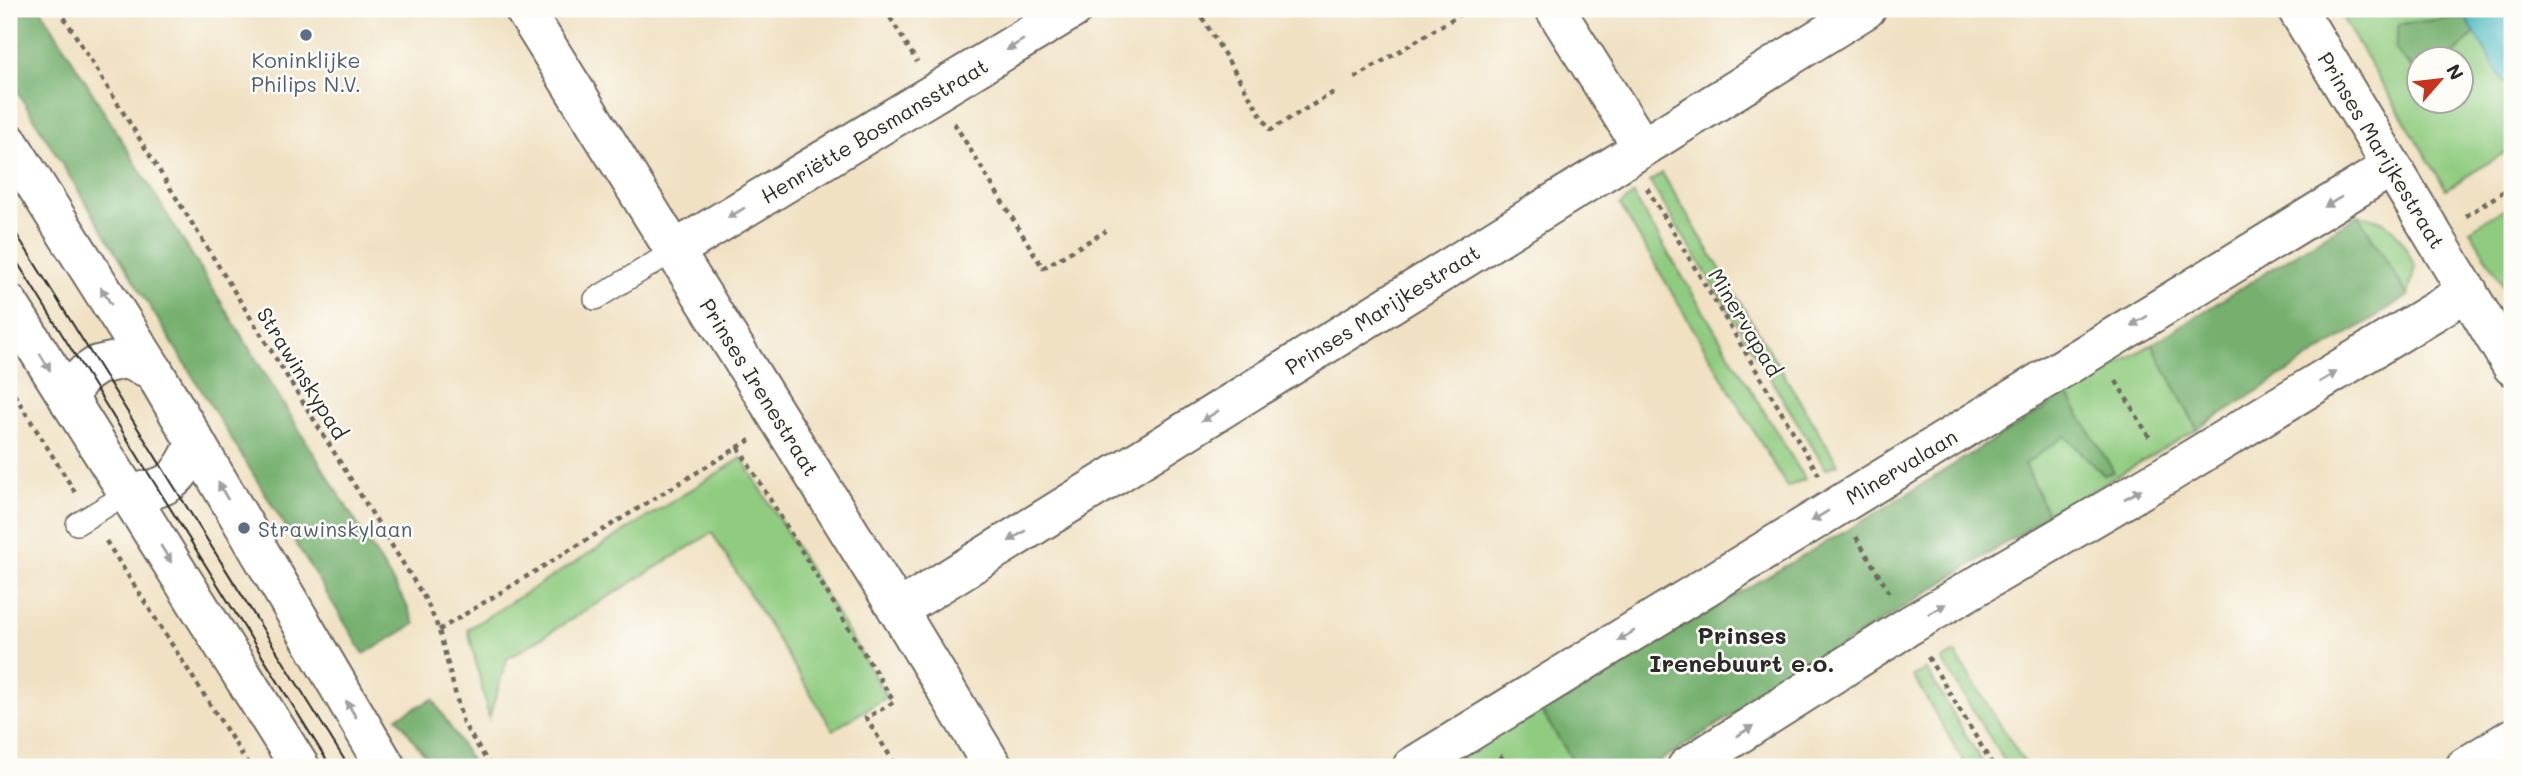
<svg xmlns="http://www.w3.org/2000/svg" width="2521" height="776" font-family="Mali,sans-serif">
<rect width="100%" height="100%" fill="#fdfcf7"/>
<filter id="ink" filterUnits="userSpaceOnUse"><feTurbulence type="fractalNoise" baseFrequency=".0143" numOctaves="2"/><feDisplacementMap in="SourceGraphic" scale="14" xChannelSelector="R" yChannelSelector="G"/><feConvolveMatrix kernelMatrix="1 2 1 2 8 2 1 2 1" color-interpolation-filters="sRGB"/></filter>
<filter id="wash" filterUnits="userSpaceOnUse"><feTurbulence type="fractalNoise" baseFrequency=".00686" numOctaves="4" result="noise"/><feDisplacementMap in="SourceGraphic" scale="28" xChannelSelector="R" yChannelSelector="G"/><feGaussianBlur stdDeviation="1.57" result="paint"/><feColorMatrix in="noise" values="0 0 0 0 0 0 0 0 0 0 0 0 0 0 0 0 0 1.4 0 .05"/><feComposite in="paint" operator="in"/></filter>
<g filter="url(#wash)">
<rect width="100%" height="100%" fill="#f0e1c2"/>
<g fill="#90cc80" stroke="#5e7c56" stroke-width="2">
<path d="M2337 9H2461L2466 17 2400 24 2395 50 2419 74 2420 102H2462V60L2449 59 2476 32 2512 97V148L2446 189Z"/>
<path d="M1662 173 1838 464 1826 469 1650 182Z"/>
<path d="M1633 195 1805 479 1787 487 1620 205Z"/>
<path d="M2512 204V300L2470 230Z"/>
<path d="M2358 215C2397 220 2398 236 2415 266L2408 296Z"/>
<path d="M2152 344 2197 429 2048 516 2025 464 2065 435 2104 475 2113 472 2067 394Z"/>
<path d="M742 458 887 697 833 730 712 533 507 659 489 718 468 629Z"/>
<path d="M1955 653 2027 767H2008L1942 660Z"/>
<path d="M1926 669 1985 767H1967L1913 676Z"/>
<path d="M1540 709 1577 767H1467L1459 755Z"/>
</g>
<g fill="#74b06e" stroke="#506e4c" stroke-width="2">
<path d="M9 9H41L405 602 415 624 364 654 9 78Z"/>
<path d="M2466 17 2476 32 2449 59 2420 60 2419 74 2395 50 2399 24Z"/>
<path d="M2358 215 2408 296 2197 429 2152 344Z"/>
<path d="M2067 394 2114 472 2104 475 2065 436 2025 464 2048 516 1650 767H1577L1540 709 1873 515Z"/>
<path d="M433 699 475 767H433L397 717Z"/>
</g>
<path fill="#4ab9c1" stroke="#3a7276" stroke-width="2" d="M2461 9H2512V97Z"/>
</g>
<g filter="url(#ink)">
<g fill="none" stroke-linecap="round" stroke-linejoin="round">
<defs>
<g id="service">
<path d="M595 299 675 250"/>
<path d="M77 524 128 493"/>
</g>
<g id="minor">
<path d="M524 9 898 610 993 767"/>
<path d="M1555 9 1642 147"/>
<path d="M2297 9 2512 366"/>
<path d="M675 250 1073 9"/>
<path d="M898 610 1866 9"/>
<path d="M1412 767 2391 167"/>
<path d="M1687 767 1910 625 2171 472 2468 291"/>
<path d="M2465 767 2512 738"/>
</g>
<g id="tertiary">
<path d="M9 143 153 370 386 767"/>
<path d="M9 304 300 767"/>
<path d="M70 402 75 384 86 373 98 365 125 359 153 370"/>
<path d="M128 493C171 489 178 481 196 443"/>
</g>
</defs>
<use href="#service" stroke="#706b60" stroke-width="24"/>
<use href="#minor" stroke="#706b60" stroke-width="42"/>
<use href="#tertiary" stroke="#706b60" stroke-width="42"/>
<g stroke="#706b60" stroke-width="4.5" stroke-dasharray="5 5" stroke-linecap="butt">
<path d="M59 9 427 602 439 630 463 723 491 767"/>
<path d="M885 9 917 62"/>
<path d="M1197 9 1270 130 1336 91"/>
<path d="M1355 78 1469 9"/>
<path d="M954 123 1043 268 1106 231"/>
<path d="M1647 188 1819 475"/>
<path d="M2466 216 2512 186"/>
<path d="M2116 381 2151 440"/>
<path d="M9 386 75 492"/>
<path d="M738 447 894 702 866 718 897 767"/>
<path d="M1856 537 1889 592"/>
<path d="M106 541 250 767"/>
<path d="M439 630 750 440"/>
<path d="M1928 657 1994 767"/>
<path d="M1500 755 1508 767"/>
</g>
<use href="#service" stroke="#fff" stroke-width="21"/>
<use href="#minor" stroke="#fff" stroke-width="38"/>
<use href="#tertiary" stroke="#fff" stroke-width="38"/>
<g stroke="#2b2b2b" stroke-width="2">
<path d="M9 222 349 767"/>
<path d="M9 249 331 767"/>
</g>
</g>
<defs><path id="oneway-solid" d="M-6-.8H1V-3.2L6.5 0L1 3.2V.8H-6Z" transform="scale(1.75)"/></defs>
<g fill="#a0a0a0">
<use href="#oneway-solid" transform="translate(1015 45) rotate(148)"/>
<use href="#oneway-solid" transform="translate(2333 202) rotate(149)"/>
<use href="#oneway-solid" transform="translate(736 213) rotate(149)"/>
<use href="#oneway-solid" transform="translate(106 296) rotate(-122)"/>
<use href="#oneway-solid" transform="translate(2139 321) rotate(149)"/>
<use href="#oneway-solid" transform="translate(45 362) rotate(58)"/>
<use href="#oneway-solid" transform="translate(2328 377) rotate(-31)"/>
<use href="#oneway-solid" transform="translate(1210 416) rotate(148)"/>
<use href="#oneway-solid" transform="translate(223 491) rotate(-119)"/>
<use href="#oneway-solid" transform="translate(2133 494) rotate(-30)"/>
<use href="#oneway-solid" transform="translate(1820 516) rotate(148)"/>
<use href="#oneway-solid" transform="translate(1017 536) rotate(148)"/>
<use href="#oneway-solid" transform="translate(166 554) rotate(58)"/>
<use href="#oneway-solid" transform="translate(1937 609) rotate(-30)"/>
<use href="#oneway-solid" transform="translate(1626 636) rotate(148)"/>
<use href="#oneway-solid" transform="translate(351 709) rotate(-121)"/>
<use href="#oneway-solid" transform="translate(1745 731) rotate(-33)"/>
</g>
</g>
<g fill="#5c6f8a" stroke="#fdfcf7" stroke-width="2.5">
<circle cx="306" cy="35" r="7"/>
<circle cx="244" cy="528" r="7"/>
</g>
<g text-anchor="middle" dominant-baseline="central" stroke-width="5" stroke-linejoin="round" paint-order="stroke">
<g font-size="21" fill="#4e5e75" stroke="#fdfcf7">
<text x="306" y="59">Koninklijke<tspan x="306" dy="24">Philips N.V.</tspan></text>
<text x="258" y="528" text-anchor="start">Strawinskylaan</text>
</g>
<g font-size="21" fill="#2b2b2b" stroke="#fdfcf7">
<text transform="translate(874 130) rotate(-31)">Henriëtte Bosmansstraat</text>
<text transform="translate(2382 150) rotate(59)">Prinses Marijkestraat</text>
<text transform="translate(1382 309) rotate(-32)">Prinses Marijkestraat</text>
<text transform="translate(1746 322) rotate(59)">Minervapad</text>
<text transform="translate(303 373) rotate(58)">Strawinskypad</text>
<text transform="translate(760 387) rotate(58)">Prinses Irenestraat</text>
<text transform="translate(1901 466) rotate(-31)">Minervalaan</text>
</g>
<g font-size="24" font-weight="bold" fill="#2b2b2b" stroke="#fdfcf7">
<text x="1742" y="634">Prinses<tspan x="1742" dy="28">Irenebuurt e.o.</tspan></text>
</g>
</g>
<rect width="2521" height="776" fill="none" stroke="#fdfcf7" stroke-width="35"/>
<g transform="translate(2440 80) rotate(62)"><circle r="33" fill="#fdfcf7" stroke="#a9a8a5" stroke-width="2"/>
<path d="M0-5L12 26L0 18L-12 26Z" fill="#c8321e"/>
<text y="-10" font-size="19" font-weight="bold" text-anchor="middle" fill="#2b2b2b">N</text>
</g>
</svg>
